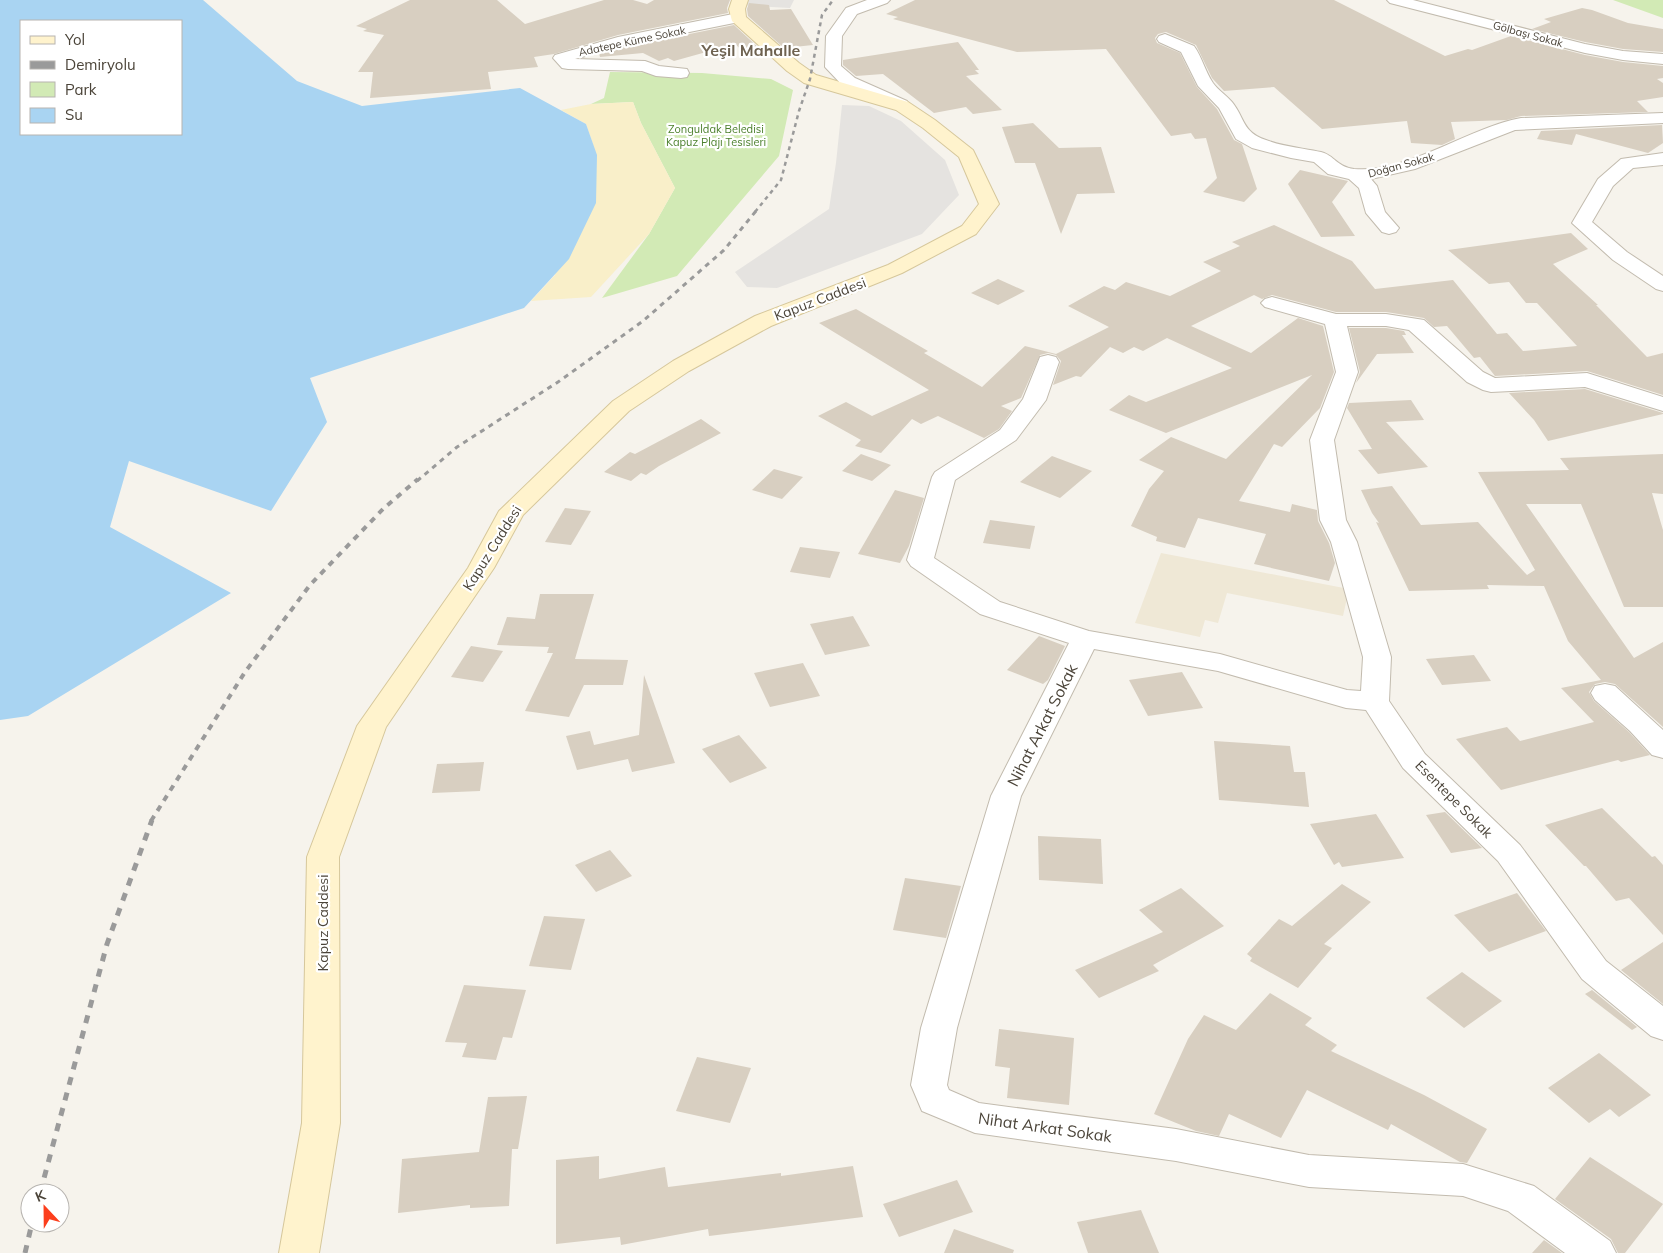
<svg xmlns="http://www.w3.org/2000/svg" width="1663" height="1253" font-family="Mulish,sans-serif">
<rect width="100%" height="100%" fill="#f6f3ec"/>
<path fill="#efe8d6" d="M1161 553 1349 589 1343 616 1227 593 1218 623 1205 620 1200 637 1135 623Z"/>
<g fill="#d2eab5">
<path d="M1613 0H1663V18Z"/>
<path d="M610 72 702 73 771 79 793 90 779 156 677 276 602 298 649 234 675 188 641 123 633 102 591 104 604 98Z"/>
</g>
<path fill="#f9efc9" d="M633 102 641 123 675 188 649 234 591 297 531 301 555 275 593 144 586 124 561 110 591 104Z"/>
<g fill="#e5e3e0">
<path d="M740 0H794L790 8 738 5Z"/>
<path d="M842 105 869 106 901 121 945 160 959 195 922 234 777 288 747 287 735 272 829 209 836 163Z"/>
</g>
<path fill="#a9d4f2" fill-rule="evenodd" d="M0 0H203L297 81 362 106 520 88 586 124 597 155 596 203 569 259 524 308 310 378 327 422 271 511 129 461 110 527 231 593 28 716 0 720ZM21 21H181V134H21Z"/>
<g fill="#d8cfc1">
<path d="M410 0H497L525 24 604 0H633L647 4 654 0H730L727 8 728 13 618 35 554 54 534 57 538 67 488 72 491 89 370 98 373 72H358L384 35 363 31 367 29 356 26Z"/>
<path d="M915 0H1334L1445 56 1468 49 1472 50 1511 36 1585 55 1623 62 1663 66V78L1657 79 1663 83V97L1637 101 1648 112 1521 116 1507 120 1451 122 1455 139 1442 145 1411 143 1407 121 1322 129 1274 87 1224 91 1212 78 1196 45 1166 32 1158 34 1155 38 1157 43 1180 53 1197 87 1217 109 1234 140 1242 144 1257 189 1244 202 1203 192 1217 178 1206 138 1195 139 1191 133 1171 136 1106 49 1017 52 893 19 898 17 886 14Z"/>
<path d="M749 3 769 5 770 10 791 9 813 45 784 48 748 16 747 9Z"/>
<path d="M1582 8 1592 10 1628 23 1663 29V52L1623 49 1585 42 1532 29 1551 22 1544 19Z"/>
<path d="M734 25 762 51 746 54 735 44 674 61 668 58 659 61 643 53 600 57 599 54 620 48Z"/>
<path d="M958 42 979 70H975L979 74 966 76 1002 110 973 114 966 107 934 113 883 74 856 76 843 65V60Z"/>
<path d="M1033 123 1059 148 1101 147 1115 193 1077 194 1061 234 1035 163H1015L1002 127Z"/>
<path d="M1662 125 1663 143 1648 153 1576 134 1572 145 1537 139 1541 131Z"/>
<path d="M1300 170 1348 181 1332 202 1355 236 1321 237 1288 184Z"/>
<path d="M1274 225 1352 261 1375 289 1453 280 1497 334 1507 333 1523 351 1577 346 1537 303H1526L1509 282 1489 284 1448 250 1571 233 1588 249 1553 264 1598 305H1596L1647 357 1663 353V395L1587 371 1495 376 1480 357 1474 358 1447 326 1434 327 1424 318 1386 312H1336L1272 295 1262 299 1254 295 1191 326 1251 353 1298 318 1323 326 1334 372 1320 408 1282 447 1274 444 1239 501 1290 512 1292 504 1317 510 1318 521 1329 543 1335 563 1329 581 1254 564 1266 534 1198 518 1185 548 1156 541 1157 537 1131 526 1149 489 1164 471 1139 460 1171 437 1226 459 1312 375 1166 433 1109 410 1129 395 1146 402 1232 368 1167 338 1143 351 1134 347 1123 353 1110 347 1081 377 1076 376 1053 385 1061 361 1056 355 1048 353 1040 355 1021 398 1001 406 1012 411 999 429 984 438 938 416 921 424 912 419 881 453 855 446 861 440 818 416 846 402 872 416 929 390 819 323 856 309 928 351 924 353 982 387 1025 346 1056 354 1109 327 1068 306 1104 286 1115 290 1126 282 1170 296 1221 271 1203 262 1240 246 1232 242Z"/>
<path d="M998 279 1025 291 998 305 971 293Z"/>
<path d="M1349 328H1386L1404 331 1406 335H1402L1414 353 1377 354 1356 383 1360 372Z"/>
<path d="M1585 389 1663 413V414L1548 441 1534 420 1509 393Z"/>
<path d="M1411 400 1424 420 1386 422 1428 467 1378 474 1358 450 1372 449 1347 408 1349 403Z"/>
<path d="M701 419 721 433 659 466 646 475 641 473 631 481 604 472 630 452 635 454Z"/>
<path d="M861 454 891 465 872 481 842 471Z"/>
<path d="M1663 454V494L1652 493 1663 530V607H1624L1581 504H1526L1634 658 1663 642V727L1615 684 1605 682 1595 684 1589 692 1594 701 1629 732 1650 755 1621 762 1618 760 1501 790 1456 739 1507 727 1520 741 1594 722 1561 688 1601 680 1568 641 1544 586 1487 585 1489 589 1409 591 1376 522 1379 523 1372 513 1361 490 1392 486 1421 525 1478 522 1527 575 1535 570 1478 472 1569 470 1560 458Z"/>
<path d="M1052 456 1092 471 1060 498 1020 482Z"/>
<path d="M774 469 803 477 782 499 752 490Z"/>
<path d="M895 490 924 498 909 546 900 563 858 554Z"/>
<path d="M565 508 591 511 571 545 545 542Z"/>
<path d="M990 520 1035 526 1030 549 983 543Z"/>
<path d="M800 547 840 552 830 578 790 572Z"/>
<path d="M540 594H594L575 659 628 660 623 685H584L569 717 525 711 553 653H547L549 647 497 645 507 617 535 619Z"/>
<path d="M853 616 870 646 825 655 810 624Z"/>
<path d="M1039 636 1065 646 1048 680 1043 684 1007 670Z"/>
<path d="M471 646 503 651 483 682 451 677Z"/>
<path d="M1474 655 1491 681 1442 685 1426 659Z"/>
<path d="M803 663 820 696 770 707 754 673Z"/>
<path d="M1182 672 1203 708 1148 716 1129 680Z"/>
<path d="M644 675 675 763 632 772 628 759 577 770 566 736 590 731 594 745 639 735Z"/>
<path d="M739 735 767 768 730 783 702 749Z"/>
<path d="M1214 741 1290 746 1294 772H1305L1309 807 1219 800Z"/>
<path d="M484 762 480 791 432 793 437 764Z"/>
<path d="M1602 808 1652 857 1655 856 1663 865V935L1629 898 1616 901 1586 866H1584L1545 825Z"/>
<path d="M1445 812 1482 848 1451 853 1426 815Z"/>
<path d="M1376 814 1404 858 1342 867 1339 862 1334 865 1310 824Z"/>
<path d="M1038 836 1101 839 1103 884 1039 880Z"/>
<path d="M610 850 632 876 596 892 575 865Z"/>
<path d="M905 878 961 886 946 938 893 930Z"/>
<path d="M1342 884 1371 902 1324 944 1332 948 1298 988 1250 961 1252 958 1247 954 1279 919 1292 926Z"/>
<path d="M1181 888 1224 926 1153 965 1159 971 1099 998 1075 970 1163 932 1139 910Z"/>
<path d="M1517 893 1546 931 1489 952 1454 915Z"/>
<path d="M544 916 585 919 571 970 529 966Z"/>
<path d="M1663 942V1004L1621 970Z"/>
<path d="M1462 972 1502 1001 1464 1028 1426 998Z"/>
<path d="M464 985 526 990 512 1038 503 1037 496 1060 462 1057 467 1043 445 1042Z"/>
<path d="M1592 990 1637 1027 1632 1030 1585 994Z"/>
<path d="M1270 993 1312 1018 1305 1025 1337 1045 1331 1051 1424 1095 1487 1129 1467 1163 1460 1162 1391 1124 1388 1130 1307 1090 1281 1138 1229 1114 1219 1136 1196 1131 1154 1114 1188 1039 1204 1015 1236 1030Z"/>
<path d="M999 1029 1074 1038 1069 1105 1007 1098 1010 1068 995 1066Z"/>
<path d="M1599 1053 1651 1095 1619 1117 1610 1109 1589 1123 1548 1088Z"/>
<path d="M697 1057 751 1068 730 1123 676 1111Z"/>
<path d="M527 1096 518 1149H512L509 1206 470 1208V1205L398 1213 402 1159 479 1152 488 1097Z"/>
<path d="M599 1156V1179L665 1167 668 1187 781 1173V1176L853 1166 863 1217 709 1236 708 1229 621 1245 620 1237 556 1244V1160Z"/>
<path d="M1590 1157 1663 1204 1625 1253H1618L1611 1239 1555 1199Z"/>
<path d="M957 1180 973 1212 899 1237 883 1204Z"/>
<path d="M1141 1210 1159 1253H1088L1077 1222Z"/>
<path d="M954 1229 1014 1250 1013 1253H944Z"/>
<path d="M1544 1240 1562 1253H1532Z"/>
</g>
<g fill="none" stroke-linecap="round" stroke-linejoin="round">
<defs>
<g id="minor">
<path d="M867 0H890L887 3 857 14 842 36 841 66 855 78 907 101 910 105 907 109 901 110 895 109 843 86 825 67 826 36 846 8Z"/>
<path d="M1387 0H1413L1585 44 1623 51 1663 54V64L1623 60 1585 53 1390 3Z"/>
<path d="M738 13 744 15 746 18 744 21 620 46 575 59 645 61 659 66 687 69 689 73 687 77 681 78 656 76 642 71 568 69 562 68 553 58 555 55 618 37Z"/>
<path d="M1165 34 1194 46C1202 57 1205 71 1213 83 1218 90 1226 95 1232 102 1245 118 1242 132 1266 140 1284 147 1303 148 1321 152 1334 155 1337 167 1354 169 1407 174 1469 127 1521 118L1663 113V123L1515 130 1415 169 1371 179 1377 186 1385 212 1399 228 1396 232 1389 234 1382 232 1366 213 1359 188 1349 179 1328 174 1314 162 1291 158 1252 148 1236 139 1219 108 1198 86 1181 52 1159 42 1157 39 1159 36Z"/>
<path d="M1272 297 1336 314H1386L1424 320 1483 372 1495 378 1587 373 1663 397V411L1585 387 1491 392 1483 390 1467 382 1409 330 1386 326H1347L1358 372 1334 440 1346 520 1357 542 1391 657 1389 701 1425 754 1520 845 1606 961 1663 1006V1040L1651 1036 1582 979 1498 861 1403 768 1366 710 1346 708 1218 671 1094 649 1021 796 957 1028 947 1085 949 1090 979 1103 1176 1129 1309 1155 1463 1164 1534 1186 1610 1241 1616 1253H1565L1508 1211 1463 1196 1309 1187 1176 1161 975 1133 922 1111 911 1085 921 1028 991 796 1069 643 980 614 911 566 907 560 932 477 935 472 1000 430 1023 399 1040 357 1048 355 1056 357 1059 362 1046 400 1016 440 955 480 934 558 1000 602 1089 631 1220 654 1347 690 1361 691 1363 657 1331 542 1320 520 1310 440 1336 372 1325 324 1265 307 1261 303 1265 299Z"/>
<path d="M1605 684 1615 686 1663 730V758L1652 755 1630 731 1595 700 1591 693 1595 686Z"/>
</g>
<path id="tertiary" d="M1663 153V165L1633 168 1613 186 1592 222 1627 252 1663 276V291L1656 289 1613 260 1572 223 1598 179 1621 159Z"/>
<path id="secondary" d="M732 0H748L745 9 746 17 799 63 816 75 908 102 935 120 973 150 999 204 976 234 902 273 771 326 689 371 629 411 523 515 494 568 386 727 339 857 340 1123 319 1253H279L302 1123 307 857 357 726 468 568 499 511 613 401 673 361 755 316 888 265 962 226 979 204 959 157 923 128 896 110 804 83 787 71 732 21 729 9Z"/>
</defs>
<use href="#minor" stroke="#c2bbae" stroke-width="2"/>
<use href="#tertiary" stroke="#c2bbae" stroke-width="2"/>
<use href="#secondary" stroke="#d6c79b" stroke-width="2"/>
<use href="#minor" fill="#fff" fill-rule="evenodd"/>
<use href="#tertiary" fill="#fff" fill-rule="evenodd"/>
<use href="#secondary" fill="#fff3cd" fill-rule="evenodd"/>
<path stroke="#9a9a9a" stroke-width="2.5" stroke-dasharray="4 4" stroke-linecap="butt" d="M755 212 781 180 799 111 810 79 822 15 833 0"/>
<path stroke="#9a9a9a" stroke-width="3" stroke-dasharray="5 5" stroke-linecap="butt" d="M417 481 457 447 558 382 643 321 724 250 756 211"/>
<path stroke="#9a9a9a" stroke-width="4" stroke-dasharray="6 6" stroke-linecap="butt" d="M151 821 245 672 310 585 383 509 418 479"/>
<g stroke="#9a9a9a" stroke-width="5" stroke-dasharray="8 8" stroke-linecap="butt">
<path d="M40 1193 107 944 152 820"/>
<path d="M25 1253 32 1223"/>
</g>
</g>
<g text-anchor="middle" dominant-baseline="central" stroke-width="4.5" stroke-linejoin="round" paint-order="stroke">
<g font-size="11" fill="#4b4439" stroke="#fff">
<text transform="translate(1528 34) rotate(15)">Gölbaşı Sokak</text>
<text transform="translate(632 41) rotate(-12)">Adatepe Küme Sokak</text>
<text transform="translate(1401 165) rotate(-15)">Doğan Sokak</text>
</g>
<g font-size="11" fill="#4a7f2a" stroke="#fff">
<text x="716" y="129">Zonguldak Beledisi<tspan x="716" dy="13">Kapuz Plajı Tesisleri</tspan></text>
</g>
<g font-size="14" fill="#4b4439" stroke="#fff">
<text transform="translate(820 299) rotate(-21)">Kapuz Caddesi</text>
<text transform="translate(492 548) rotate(-58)">Kapuz Caddesi</text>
<text transform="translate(1454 799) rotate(45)">Esentepe Sokak</text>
<text transform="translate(323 923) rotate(-90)">Kapuz Caddesi</text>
</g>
<g font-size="16" font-weight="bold" fill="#6e6250" stroke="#fff">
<text x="751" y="50">Yeşil Mahalle</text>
</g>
<g font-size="16" fill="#4b4439" stroke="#fff">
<text transform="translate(1042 725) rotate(-63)">Nihat Arkat Sokak</text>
<text transform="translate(1045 1127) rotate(8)">Nihat Arkat Sokak</text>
</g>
</g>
<rect x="20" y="20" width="162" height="115" fill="#ffffff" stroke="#b7b4b0"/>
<rect x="30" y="36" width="25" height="8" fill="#fff3cd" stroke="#b7b4b0"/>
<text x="65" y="45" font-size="15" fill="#4b4439">Yol</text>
<rect x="30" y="61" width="25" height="8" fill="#9a9a9a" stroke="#b7b4b0"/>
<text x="65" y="70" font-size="15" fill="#4b4439">Demiryolu</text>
<rect x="30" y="82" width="25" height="15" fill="#d2eab5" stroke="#b7b4b0"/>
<text x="65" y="95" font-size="15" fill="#4b4439">Park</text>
<rect x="30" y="108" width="25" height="15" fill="#a9d4f2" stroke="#b7b4b0"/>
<text x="65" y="120" font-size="15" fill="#4b4439">Su</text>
<g transform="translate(45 1208) rotate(338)"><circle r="24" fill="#ffffff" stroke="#b7b4b0"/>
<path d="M0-4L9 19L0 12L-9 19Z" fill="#fc3f1d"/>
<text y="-8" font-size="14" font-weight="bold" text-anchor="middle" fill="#4b4439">K</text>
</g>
</svg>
